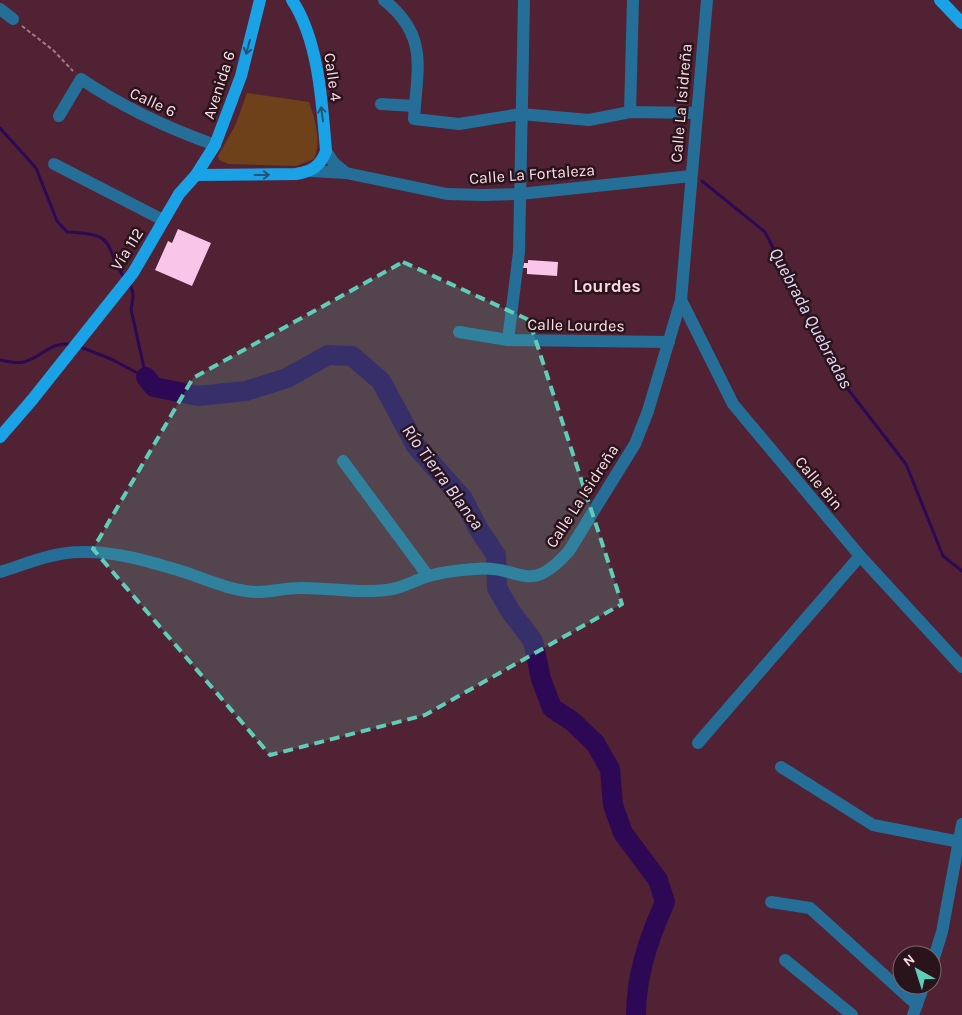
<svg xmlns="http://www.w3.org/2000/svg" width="962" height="1015" font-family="Karla,sans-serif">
<rect width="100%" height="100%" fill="#512234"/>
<path fill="#6e411a" d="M247 93 309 102C315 120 322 141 314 159L296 166 228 164 219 160 218 156 236 124Z"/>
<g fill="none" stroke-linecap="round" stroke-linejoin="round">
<g stroke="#2d0855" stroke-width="3">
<path d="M0 128 36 168 57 221 67 232C119 234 102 244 125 279"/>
<path d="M702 181 765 232 840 379 906 464 943 556 962 571"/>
<path d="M129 284C135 292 133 300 131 309L146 377"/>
<path d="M78 346 111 359 145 377"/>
<path d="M0 360C7 361 17 364 24 362 42 357 52 340 72 345"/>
</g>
<path stroke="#2d0855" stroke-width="20" d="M146 377 154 387 198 396 246 391 287 378 328 355 352 356 381 381 416 446 463 499 479 530 496 555 497 588 511 612 533 641 541 679 552 708 572 721 595 743 610 769 613 805 623 833 658 880 665 902C649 938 636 975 636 1015"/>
</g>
<g fill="#f9c5e8">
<path d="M178 229 211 243 192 286 155 270 168 241 172 243Z"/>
<path d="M528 260 558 262 557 276 527 274V268H523L524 263H528Z"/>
</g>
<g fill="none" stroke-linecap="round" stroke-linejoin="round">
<path stroke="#a17987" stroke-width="2" stroke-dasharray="4 2.5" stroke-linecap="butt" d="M22 26 53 50 73 71"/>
<g stroke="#256e98" stroke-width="12">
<path d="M384 0C429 36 417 68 414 119L459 124 521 114 589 120 630 112 696 113"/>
<path d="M0 9 13 19"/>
<path d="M381 104 415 106"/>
<path d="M630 112 633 0"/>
<path d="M59 116 81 79C124 108 167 128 215 145"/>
<path d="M326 151 333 162 346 173"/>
<path d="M54 164 163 220"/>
<path d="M311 171 346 173 447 194 483 195 520 194 691 176"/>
<path d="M681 300 733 404 860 556 962 667"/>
<path d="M459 332 508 340 669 342"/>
<path d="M508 340 519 252 524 0"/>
<path d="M343 461 428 576"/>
<path d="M0 572C26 564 53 552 81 552 115 551 148 561 181 571 206 579 230 591 257 592 271 592 285 588 299 588 327 587 357 594 386 590 402 589 414 580 429 576 443 572 459 570 474 569 522 564 527 598 569 551L635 444 648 411 681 300 707 0"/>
<path d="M698 743 860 556"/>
<path d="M781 767 873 825 960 842"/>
<path d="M771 902 810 908 917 1005"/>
<path d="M785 960 852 1015"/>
<path d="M932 964 942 932 962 824"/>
<path d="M913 1015 924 985"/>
</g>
<g stroke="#1aa2e7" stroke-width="12">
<path d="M940 0 962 23"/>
<path d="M196 175 296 174C312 171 320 167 326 151 322 103 319 41 292 0"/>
<path d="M0 437 32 400 133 273 179 194 196 175 215 145 241 76 260 0"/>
</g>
</g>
<defs><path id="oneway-shaft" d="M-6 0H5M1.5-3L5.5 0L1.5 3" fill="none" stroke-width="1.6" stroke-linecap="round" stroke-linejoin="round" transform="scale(1.25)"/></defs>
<g stroke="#235477">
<use href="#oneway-shaft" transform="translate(248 47) rotate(105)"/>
<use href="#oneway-shaft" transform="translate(322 114) rotate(-98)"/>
<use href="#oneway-shaft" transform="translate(262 175)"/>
</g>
<path fill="#5eceb8" fill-opacity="0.2" stroke="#5eceb8" stroke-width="4" stroke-dasharray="10 6" stroke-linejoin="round" d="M403 262 529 320 622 604 425 715 270 755 93 549 193 378Z"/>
<g text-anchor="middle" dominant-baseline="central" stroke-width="5" stroke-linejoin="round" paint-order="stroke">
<g font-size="16" fill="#fedee7" stroke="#2a141c">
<text transform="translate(333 77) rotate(82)">Calle 4</text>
<text transform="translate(219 85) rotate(-72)">Avenida 6</text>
<text transform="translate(153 102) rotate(25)">Calle 6</text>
<text transform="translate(681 103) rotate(-85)">Calle La Isidreña</text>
<text transform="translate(532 174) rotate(-4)">Calle La Fortaleza</text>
<text transform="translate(127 249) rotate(-58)">Vía 112</text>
<text transform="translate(576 325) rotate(1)">Calle Lourdes</text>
<text transform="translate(819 483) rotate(50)">Calle Bin</text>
<text transform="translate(582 496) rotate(-57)">Calle La Isidreña</text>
</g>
<g font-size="18" font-weight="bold" fill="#fad4df" stroke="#2a141c">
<text x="607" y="286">Lourdes</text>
</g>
<g font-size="18" font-style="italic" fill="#e3dbf6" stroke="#2a141c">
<text transform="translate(811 318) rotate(62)">Quebrada Quebradas</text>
<text transform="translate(443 477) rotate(54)">Río Tierra Blanca</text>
</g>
</g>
<g transform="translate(917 970) rotate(321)"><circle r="24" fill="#2a141c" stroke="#7f656d"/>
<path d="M0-4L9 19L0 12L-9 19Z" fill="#5eceb8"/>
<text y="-8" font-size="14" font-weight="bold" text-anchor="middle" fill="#fedee7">N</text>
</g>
</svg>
